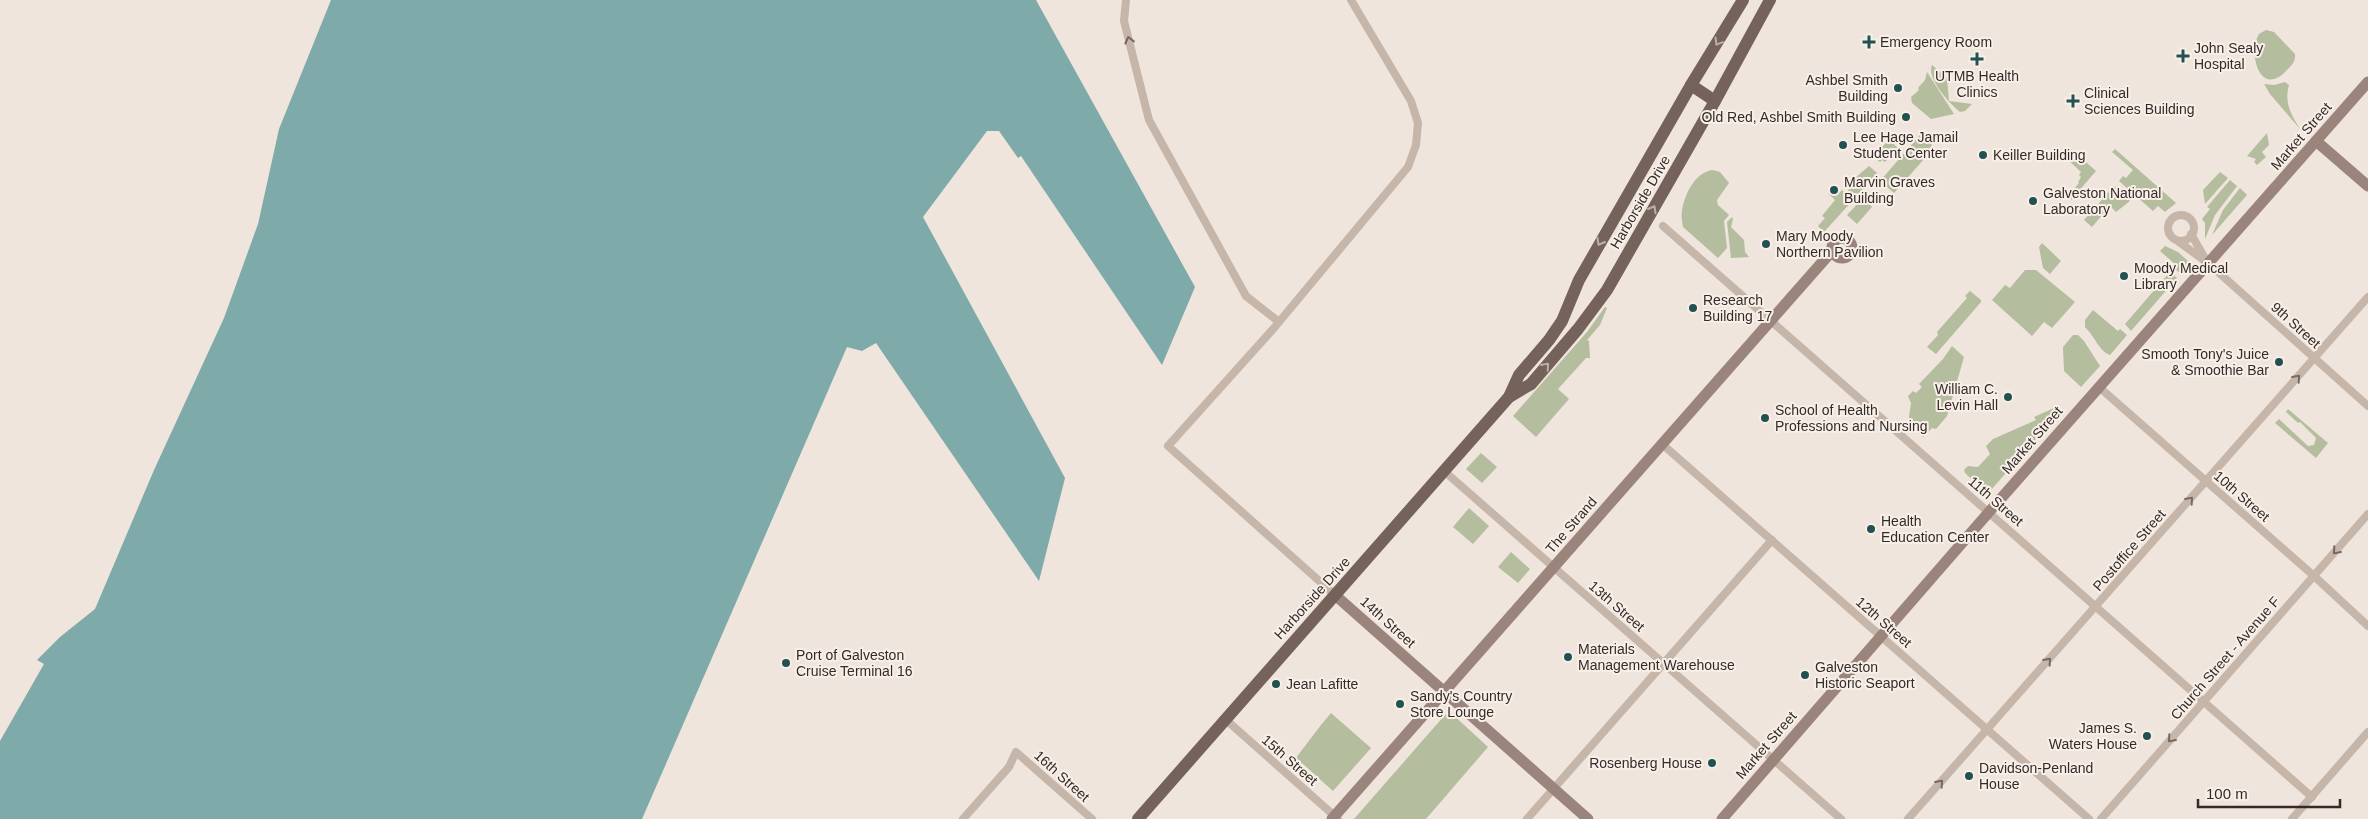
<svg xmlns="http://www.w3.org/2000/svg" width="2368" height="819" font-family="Helvetica,sans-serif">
<rect width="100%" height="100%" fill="#efe5dc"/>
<g fill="#b4bd9e">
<path d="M2266 30 2274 32 2295 54C2296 61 2292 65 2287 70 2261 99 2247 54 2259 34Z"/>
<path d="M1932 65 1947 78 1949 101 1972 104 1965 111 1960 112C1950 104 1926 78 1932 65Z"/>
<path d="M1927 72 1954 114 1931 119 1912 103 1911 97 1919 90 1918 88 1925 80Z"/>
<path d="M2285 82 2289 85C2284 103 2291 114 2300 129L2270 94 2264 84 2274 85Z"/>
<path d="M2267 133 2269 145 2262 152 2266 157 2257 165 2254 162 2256 159 2247 156Z"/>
<path d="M1920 135 1932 145 1930 148 1932 150 1894 193 1880 181Z"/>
<path d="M1889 140 1898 148 1885 162 1882 160 1880 162 1873 156Z"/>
<path d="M2070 148 2096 171 2071 200 2069 195 2079 183 2078 182 2081 177 2079 175 2081 172 2064 156Z"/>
<path d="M2115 149 2176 203 2165 212 2158 206 2153 211 2119 181 2123 176 2126 178 2133 170 2112 152Z"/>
<path d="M1869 166 1877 173 1858 194 1852 196 1848 191 1855 178Z"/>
<path d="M1713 170 1720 172 1729 183 1717 200 1718 205 1729 215 1724 221 1727 248 1718 258 1683 227C1682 222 1681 215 1682 210 1685 194 1695 172 1713 170Z"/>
<path d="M2220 172 2228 178 2205 204 2203 190Z"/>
<path d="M2230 180 2237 186 2215 215 2205 239V223L2202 219 2210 209 2207 207Z"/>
<path d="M2114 186 2130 201 2116 212 2110 206 2092 227 2084 220Z"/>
<path d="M2240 188 2247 195 2212 235 2223 210Z"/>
<path d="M1842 190 1853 200 1824 232 1818 226 1825 218 1822 216 1835 200 1829 194 1831 192 1836 196Z"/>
<path d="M1864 197 1872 207 1857 224 1847 215Z"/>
<path d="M1732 217 1733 219 1731 227 1744 240 1745 252 1749 257 1731 258 1727 222Z"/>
<path d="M2042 243 2061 261 2050 274 2043 268 2039 247Z"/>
<path d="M2165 246 2178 252 2189 262 2180 273 2174 268 2176 265 2160 251Z"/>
<path d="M2025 270H2036L2075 302 2052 328 2044 322 2032 336 1992 300 2005 285 2010 288Z"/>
<path d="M2170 272 2177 278 2131 331 2125 324Z"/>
<path d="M1970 291 1981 300V302L1936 354 1927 347 1938 335 1937 332 1967 298 1965 296Z"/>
<path d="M1605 307 1607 308 1600 325 1587 340 1589 341 1590 358H1586L1558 389 1569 399 1536 437 1513 416 1587 332Z"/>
<path d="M2093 310 2118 331 2120 329 2127 335 2110 355C2100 352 2095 337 2085 327V320Z"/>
<path d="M2073 335H2078L2084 341 2100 366 2081 387 2064 371 2063 347Z"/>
<path d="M1952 346 1964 357 1947 416 1936 429 1932 428 1923 437 1908 424 1911 403 1908 396 1913 391 1916 393 1922 387 1919 384 1943 359Z"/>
<path d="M2054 408 2056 412 2055 417 1991 490 1984 491 1965 473 1964 470 1968 466 1978 467 1990 454 1986 446 1993 439 2036 420 2034 417Z"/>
<path d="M2288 409 2328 443 2316 458 2275 423 2279 419 2308 446 2314 445 2316 438 2300 422 2298 423 2286 412Z"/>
<path d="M1481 453 1497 467 1482 483 1466 469Z"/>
<path d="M1469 508 1489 526 1473 544 1453 527Z"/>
<path d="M1511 552 1530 569 1518 583 1498 567Z"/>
<path d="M1450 712 1488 747 1426 819H1354L1444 716Z"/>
<path d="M1331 713 1371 748 1333 791 1302 763 1297 768 1291 764C1305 747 1316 730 1331 713Z"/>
</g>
<path fill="#7eaaa9" d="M331 0H1036L1195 287 1162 365 1021 156 1018 158 999 131H987L923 217 1065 478 1039 581 876 343 862 351 847 347 642 819H0V741L44 664 37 660 60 637 95 609 154 470 224 318 258 224 279 129Z"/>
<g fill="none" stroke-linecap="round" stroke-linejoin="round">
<g stroke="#c6b5a9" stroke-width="8">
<path d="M1126 0 1124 21 1149 120 1246 296 1279 322"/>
<circle cx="2181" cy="228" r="13"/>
<path d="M1663 226 2312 797"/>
<path d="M2191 234 2207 262"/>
<path d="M2179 242 2208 263 2368 406"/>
<path d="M2099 387 2314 576 2368 626"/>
<path d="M1662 444 2089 819"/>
<path d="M1444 471 1841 819"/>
<path d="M1335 595 1168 446 1274 328 1408 167 1416 145 1418 123 1411 101 1351 0"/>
<path d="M1225 719 1338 819"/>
<path d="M963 819 1009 767 1016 752 1092 819"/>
<path d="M1527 819 1772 540"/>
<path d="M1908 819 2368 297"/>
<path d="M2101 819 2368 514"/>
<path d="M2292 819 2368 732"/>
</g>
<g stroke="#9a847b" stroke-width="11">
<path d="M2316 141 2368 186"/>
<circle cx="1842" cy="248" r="10"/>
<path d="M1335 595 1588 819"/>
<path d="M1332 819 1832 251"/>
<path d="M1722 819 1989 512 2368 82"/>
</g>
<g stroke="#75625b" stroke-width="12">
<path d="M1691 85 1715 101"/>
<path d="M1509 397 1531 384 1578 329 1607 290 1715 101 1770 0"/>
<path d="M1138 819 1509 397 1519 375 1549 340 1562 321 1579 280 1691 85 1743 0"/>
</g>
</g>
<defs><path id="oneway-chevron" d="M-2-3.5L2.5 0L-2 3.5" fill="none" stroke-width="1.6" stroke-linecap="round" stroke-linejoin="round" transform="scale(1.25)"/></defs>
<g stroke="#766962">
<use href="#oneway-chevron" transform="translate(1129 40) rotate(-104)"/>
<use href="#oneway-chevron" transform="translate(2297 378) rotate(-49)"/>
<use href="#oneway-chevron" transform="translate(2190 500) rotate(-49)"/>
<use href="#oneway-chevron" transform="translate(2336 551) rotate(131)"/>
<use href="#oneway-chevron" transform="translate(2048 661) rotate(-48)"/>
<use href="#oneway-chevron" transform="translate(2171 739) rotate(131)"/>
<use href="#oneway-chevron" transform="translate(1940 783) rotate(-48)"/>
</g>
<g stroke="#bdb0a9">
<use href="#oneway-chevron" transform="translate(1718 42) rotate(121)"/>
<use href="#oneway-chevron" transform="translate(1653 209) rotate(-60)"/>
<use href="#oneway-chevron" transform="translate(1600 242) rotate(120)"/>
<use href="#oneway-chevron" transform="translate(1546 366) rotate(-49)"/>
</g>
<g fill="#225152" stroke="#f8f0e8" stroke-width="2">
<path d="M1866.5 34.5h5v5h5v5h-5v5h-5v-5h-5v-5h5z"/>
<path d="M2180.5 48.5h5v5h5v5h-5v5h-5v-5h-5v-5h5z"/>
<path d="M1974.5 51.5h5v5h5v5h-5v5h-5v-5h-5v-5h5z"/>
<circle cx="1898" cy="88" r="5"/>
<path d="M2070.5 93.5h5v5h5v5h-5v5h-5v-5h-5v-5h5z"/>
<circle cx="1906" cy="117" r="5"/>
<circle cx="1843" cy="145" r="5"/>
<circle cx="1983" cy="155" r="5"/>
<circle cx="1834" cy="190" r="5"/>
<circle cx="2033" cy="201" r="5"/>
<circle cx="1766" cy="244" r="5"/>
<circle cx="2124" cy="276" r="5"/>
<circle cx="1693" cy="308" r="5"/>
<circle cx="2279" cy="362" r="5"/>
<circle cx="2008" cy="397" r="5"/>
<circle cx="1765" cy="418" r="5"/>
<circle cx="1871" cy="529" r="5"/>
<circle cx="1568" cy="657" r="5"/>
<circle cx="786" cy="663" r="5"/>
<circle cx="1805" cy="675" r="5"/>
<circle cx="1276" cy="684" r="5"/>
<circle cx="1400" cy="704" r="5"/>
<circle cx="2147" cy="736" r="5"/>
<circle cx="1712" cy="763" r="5"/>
<circle cx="1969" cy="776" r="5"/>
</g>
<g text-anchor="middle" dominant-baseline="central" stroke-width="4" stroke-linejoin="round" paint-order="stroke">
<g font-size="14" fill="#342b28" stroke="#f8f0e8" text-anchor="start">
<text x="1880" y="42">Emergency Room</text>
<text x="2194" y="48">John Sealy<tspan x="2194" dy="16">Hospital</tspan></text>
<text x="1977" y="76" text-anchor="middle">UTMB Health<tspan x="1977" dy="16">Clinics</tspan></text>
<text x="1888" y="80" text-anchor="end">Ashbel Smith<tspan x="1888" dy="16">Building</tspan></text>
<text x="2084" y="93">Clinical<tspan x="2084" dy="16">Sciences Building</tspan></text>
<text x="1896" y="117" text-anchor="end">Old Red, Ashbel Smith Building</text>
<text x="1853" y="137">Lee Hage Jamail<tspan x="1853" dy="16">Student Center</tspan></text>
<text x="1993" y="155">Keiller Building</text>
<text x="1844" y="182">Marvin Graves<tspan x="1844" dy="16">Building</tspan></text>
<text x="2043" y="193">Galveston National<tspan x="2043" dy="16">Laboratory</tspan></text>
<text x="1776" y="236">Mary Moody<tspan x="1776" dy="16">Northern Pavilion</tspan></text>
<text x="2134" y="268">Moody Medical<tspan x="2134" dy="16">Library</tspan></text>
<text x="1703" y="300">Research<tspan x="1703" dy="16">Building 17</tspan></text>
<text x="2269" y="354" text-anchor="end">Smooth Tony's Juice<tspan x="2269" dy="16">&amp; Smoothie Bar</tspan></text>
<text x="1998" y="389" text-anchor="end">William C.<tspan x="1998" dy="16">Levin Hall</tspan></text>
<text x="1775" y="410">School of Health<tspan x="1775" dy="16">Professions and Nursing</tspan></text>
<text x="1881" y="521">Health<tspan x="1881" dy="16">Education Center</tspan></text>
<text x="1578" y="649">Materials<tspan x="1578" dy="16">Management Warehouse</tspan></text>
<text x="796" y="655">Port of Galveston<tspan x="796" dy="16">Cruise Terminal 16</tspan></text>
<text x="1815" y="667">Galveston<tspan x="1815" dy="16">Historic Seaport</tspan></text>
<text x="1286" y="684">Jean Lafitte</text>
<text x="1410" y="696">Sandy's Country<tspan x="1410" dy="16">Store Lounge</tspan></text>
<text x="2137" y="728" text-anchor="end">James S.<tspan x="2137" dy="16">Waters House</tspan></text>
<text x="1702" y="763" text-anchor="end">Rosenberg House</text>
<text x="1979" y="768">Davidson-Penland<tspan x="1979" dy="16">House</tspan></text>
</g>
<g font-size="14" fill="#342b28" stroke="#f8f0e8">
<text transform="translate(2301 136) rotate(-49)">Market Street</text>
<text transform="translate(1640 202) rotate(-60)">Harborside Drive</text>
<text transform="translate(2296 325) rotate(42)">9th Street</text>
<text transform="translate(2032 440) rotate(-49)">Market Street</text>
<text transform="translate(2242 496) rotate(41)">10th Street</text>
<text transform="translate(1996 501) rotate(41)">11th Street</text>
<text transform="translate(1571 525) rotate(-49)">The Strand</text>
<text transform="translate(2129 550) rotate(-49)">Postoffice Street</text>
<text transform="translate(1312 598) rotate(-48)">Harborside Drive</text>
<text transform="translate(1617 606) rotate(41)">13th Street</text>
<text transform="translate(1388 622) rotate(42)">14th Street</text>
<text transform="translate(1884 622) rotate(41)">12th Street</text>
<text transform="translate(2225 658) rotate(-49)">Church Street - Avenue F</text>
<text transform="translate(1766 745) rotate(-49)">Market Street</text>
<text transform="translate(1290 760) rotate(41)">15th Street</text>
<text transform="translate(1062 776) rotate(42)">16th Street</text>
</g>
</g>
<path d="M2198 799v8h142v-8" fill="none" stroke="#342b28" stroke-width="2.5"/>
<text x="2206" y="799" font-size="15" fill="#342b28" stroke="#f8f0e8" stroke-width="4" paint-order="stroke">100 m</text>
</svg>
